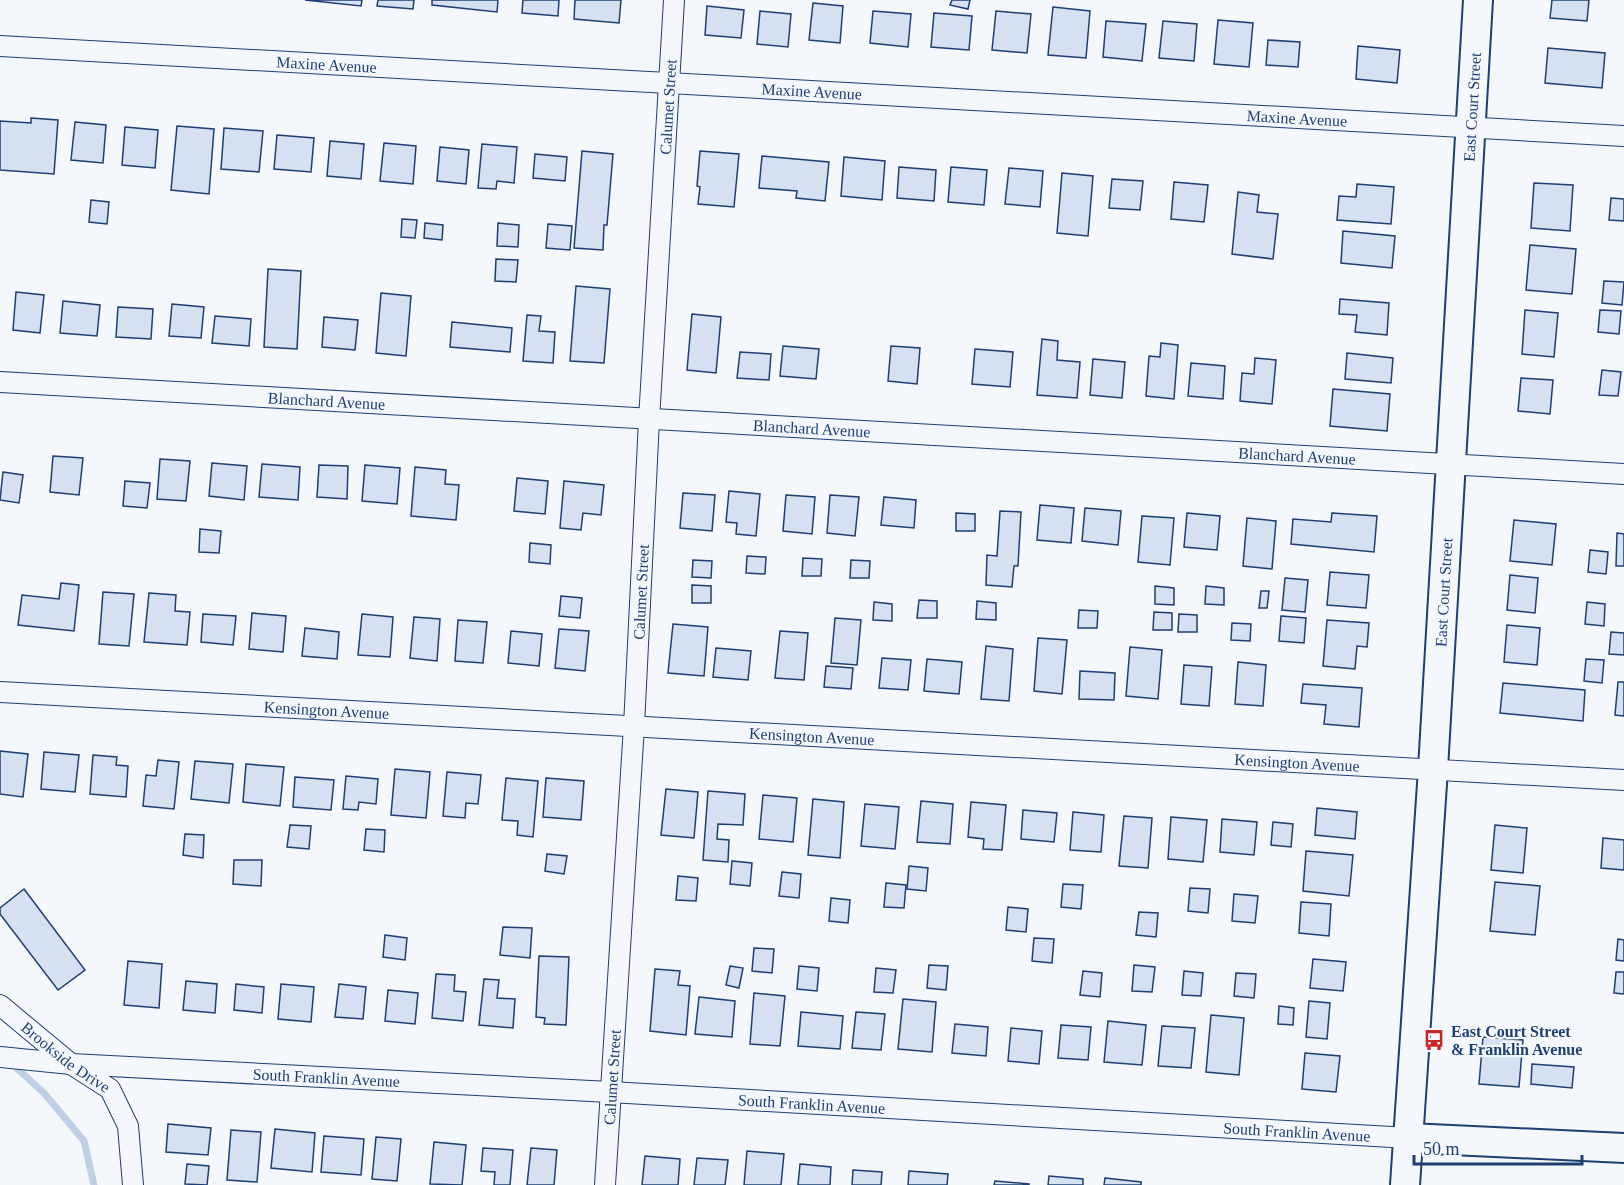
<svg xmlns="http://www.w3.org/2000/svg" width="1624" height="1185" font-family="'Times New Roman',serif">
<rect width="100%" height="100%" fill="#f4f7fb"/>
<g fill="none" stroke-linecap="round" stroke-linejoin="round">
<path stroke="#bed0e5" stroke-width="7" d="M10 1062 44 1093 84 1141 94 1185"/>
</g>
<g fill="#d5e0f0" stroke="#1d3f73" stroke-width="1.5">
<path d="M305 0H362L361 6Z"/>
<path d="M378 0H414L413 9 377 6Z"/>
<path d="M432 0H498L497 12 432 5Z"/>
<path d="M523 0H559L558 16 522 13Z"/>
<path d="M575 0H621L619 23 574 19Z"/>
<path d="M952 0H970L968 9 950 5Z"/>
<path d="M1552 0H1589L1587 21 1550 18Z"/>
<path d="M813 3 843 6 840 43 809 40Z"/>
<path d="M707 6 744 10 741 38 705 35Z"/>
<path d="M1053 7 1090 11 1086 58 1048 55Z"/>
<path d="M760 11 791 14 788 47 757 44Z"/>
<path d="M873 11 911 14 908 47 870 43Z"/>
<path d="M996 11 1031 14 1027 53 992 50Z"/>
<path d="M934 13 972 16 969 50 931 47Z"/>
<path d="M1218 20 1253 23 1249 67 1214 64Z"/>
<path d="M1106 21 1146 24 1142 61 1103 57Z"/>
<path d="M1163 21 1197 24 1194 61 1159 58Z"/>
<path d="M1268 40 1300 42 1298 67 1266 65Z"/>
<path d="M1358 46 1400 50 1397 83 1356 79Z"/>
<path d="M1548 48 1605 53 1602 88 1545 83Z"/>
<path d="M31 118 58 120 54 174 0 170V121L31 123Z"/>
<path d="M75 122 106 125 103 163 71 160Z"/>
<path d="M177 126 214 129 209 194 171 190Z"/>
<path d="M125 127 158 130 155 168 122 165Z"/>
<path d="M224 128 263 131 259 172 221 169Z"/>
<path d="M277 135 314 138 311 172 274 169Z"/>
<path d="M330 141 364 144 361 179 327 176Z"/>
<path d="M384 143 416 146 413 184 380 181Z"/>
<path d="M482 144 517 147 514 183 497 181 496 189 478 188Z"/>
<path d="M440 147 469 150 466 184 437 181Z"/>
<path d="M582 151 613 154 607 225H604L603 250 574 248Z"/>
<path d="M700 151 739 154 734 207 698 204 700 187 697 186Z"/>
<path d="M535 154 567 157 565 181 533 178Z"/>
<path d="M762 156 829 162 825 201 796 198 797 191 759 188Z"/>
<path d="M844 157 885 161 882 200 841 196Z"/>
<path d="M899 167 936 170 934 201 897 198Z"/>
<path d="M951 167 987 170 984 205 948 202Z"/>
<path d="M1009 168 1043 171 1040 207 1005 204Z"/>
<path d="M1062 173 1093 176 1088 236 1057 233Z"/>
<path d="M1112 179 1143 181 1140 210 1109 208Z"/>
<path d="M1174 182 1208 185 1204 222 1171 219Z"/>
<path d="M1534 183 1573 185 1570 231 1531 228Z"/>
<path d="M1357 184 1394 187 1391 224 1337 220 1339 196 1356 197Z"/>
<path d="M1238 192 1259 195 1257 212 1278 214 1273 259 1232 254Z"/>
<path d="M1611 198 1624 199V221L1609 220Z"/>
<path d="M91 200 109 202 107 224 89 222Z"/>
<path d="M402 219 417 220 415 238 401 237Z"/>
<path d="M425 223 443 225 442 240 424 238Z"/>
<path d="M498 223 519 225 518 247 497 246Z"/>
<path d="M548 224 572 226 570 250 546 248Z"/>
<path d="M1343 231 1395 236 1392 268 1341 263Z"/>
<path d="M1530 245 1576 249 1572 294 1526 290Z"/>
<path d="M496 259 518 260 516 282 495 281Z"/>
<path d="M268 269 301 271 297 349 264 347Z"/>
<path d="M1604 281 1624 282 1622 305 1602 303Z"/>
<path d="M576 286 610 289 604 363 570 361Z"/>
<path d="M16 292 44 295 40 333 13 330Z"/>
<path d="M381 293 411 296 406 356 376 353Z"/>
<path d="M1340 299 1389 303 1387 335 1355 332 1357 315 1339 314Z"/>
<path d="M63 301 100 305 97 336 60 333Z"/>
<path d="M172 304 204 307 201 338 169 336Z"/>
<path d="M118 307 153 309 151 339 116 337Z"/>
<path d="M1525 310 1558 313 1554 357 1522 354Z"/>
<path d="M1600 310 1621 311 1619 334 1598 332Z"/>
<path d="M692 314 721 317 716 373 687 370Z"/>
<path d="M527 315 541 316 539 331 555 332 553 363 523 361Z"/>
<path d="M215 316 251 319 249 346 212 343Z"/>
<path d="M324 317 358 320 355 350 322 347Z"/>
<path d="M452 322 512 328 510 352 450 347Z"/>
<path d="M1042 339 1058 341 1057 360 1080 362 1077 398 1037 395Z"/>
<path d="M1161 343 1178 345 1174 399 1146 396 1149 356 1160 357Z"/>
<path d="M783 346 819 349 816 379 780 376Z"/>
<path d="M891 346 920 348 917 384 888 381Z"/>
<path d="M975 349 1013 352 1010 387 972 384Z"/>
<path d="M740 352 771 354 769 380 737 378Z"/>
<path d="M1347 353 1393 358 1391 383 1345 379Z"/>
<path d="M1255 358 1276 360 1272 404 1240 401 1242 373 1254 374Z"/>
<path d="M1093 359 1125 362 1122 398 1090 395Z"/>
<path d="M1191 363 1225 366 1223 399 1188 396Z"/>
<path d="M1602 370 1621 372 1618 396 1599 395Z"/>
<path d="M1521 378 1553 380 1550 414 1518 411Z"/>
<path d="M1333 389 1390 394 1387 431 1330 426Z"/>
<path d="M53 456 83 458 79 495 50 492Z"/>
<path d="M160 459 190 461 186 501 157 499Z"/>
<path d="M212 463 247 466 244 500 209 496Z"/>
<path d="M262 464 300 467 298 500 259 497Z"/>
<path d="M319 465 348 466 347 499 317 497Z"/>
<path d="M365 465 400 468 397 504 362 501Z"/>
<path d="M415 467 446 470 445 484 459 485 456 520 411 516Z"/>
<path d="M3 472 23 475 19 503 0 500Z"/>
<path d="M517 478 548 481 545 514 514 511Z"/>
<path d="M125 481 150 483 147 508 123 506Z"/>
<path d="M564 481 604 485 601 515 583 513 581 530 560 528Z"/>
<path d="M729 491 760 494 756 536 736 534 737 523 726 522Z"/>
<path d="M683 493 715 495 712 531 680 528Z"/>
<path d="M786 495 815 497 812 534 783 531Z"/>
<path d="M830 495 859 497 855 536 827 533Z"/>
<path d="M884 497 916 500 914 528 881 525Z"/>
<path d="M1040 505 1074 508 1071 543 1037 540Z"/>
<path d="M1085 508 1121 511 1118 545 1082 541Z"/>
<path d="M1000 511 1021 512 1018 566H1014L1012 587 986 585 987 555 997 556Z"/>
<path d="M956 513 975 514V531H956Z"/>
<path d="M1187 513 1220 516 1217 550 1184 547Z"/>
<path d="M1332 513 1377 516 1374 552 1291 544 1293 519 1331 522Z"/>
<path d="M1142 516 1174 518 1170 565 1138 562Z"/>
<path d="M1247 518 1276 521 1272 569 1243 566Z"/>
<path d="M1514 520 1556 524 1552 565 1510 561Z"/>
<path d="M200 529 221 531 219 553 199 552Z"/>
<path d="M1617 533 1624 534V566H1616Z"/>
<path d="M530 543 551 545 550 564 529 562Z"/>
<path d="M1590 550 1608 552 1606 574 1588 572Z"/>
<path d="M747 556 766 557 765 574 746 573Z"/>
<path d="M803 558 822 559 821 576H802Z"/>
<path d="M693 560 712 561 711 578 692 577Z"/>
<path d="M851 560 870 561 869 578H850Z"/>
<path d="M1330 572 1369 575 1366 608 1327 605Z"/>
<path d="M1510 575 1538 578 1535 613 1507 610Z"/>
<path d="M1285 578 1308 580 1305 612 1282 610Z"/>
<path d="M61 583 79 585 74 631 18 625 22 595 59 599Z"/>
<path d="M692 585 711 586V603H692Z"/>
<path d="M1155 586 1174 588V605L1155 604Z"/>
<path d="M1206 586 1224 588V605L1205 604Z"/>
<path d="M1261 591H1269L1267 608H1259Z"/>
<path d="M103 592 134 594 129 646 99 644Z"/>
<path d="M149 593 176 595 175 611 190 612 187 645 144 642Z"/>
<path d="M561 596 582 598 580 618 559 616Z"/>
<path d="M919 600 937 601V618H917Z"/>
<path d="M977 601 996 603V620L976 619Z"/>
<path d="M874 602 892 604V621L873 620Z"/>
<path d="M1587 602 1605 604 1604 626 1585 624Z"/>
<path d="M1079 610 1098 611 1097 628H1078Z"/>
<path d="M1154 612 1172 613V630H1153Z"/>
<path d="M252 613 286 616 283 652 249 649Z"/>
<path d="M203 614 236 616 233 645 201 642Z"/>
<path d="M362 614 393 617 390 657 358 655Z"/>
<path d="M1179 614 1197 615V632H1178Z"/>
<path d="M1281 616 1306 618 1304 643 1279 641Z"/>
<path d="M414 617 440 619 437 661 410 658Z"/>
<path d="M835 618 861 620 857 665 831 663Z"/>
<path d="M458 620 487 622 483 663 455 661Z"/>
<path d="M1327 620 1369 623 1367 647 1357 646 1355 669 1323 666Z"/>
<path d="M1232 623 1251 624 1250 641 1231 640Z"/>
<path d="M673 624 708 627 704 676 668 673Z"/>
<path d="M1507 625 1540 628 1537 665 1504 662Z"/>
<path d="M305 628 339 632 337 659 302 656Z"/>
<path d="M559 629 589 631 585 671 555 668Z"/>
<path d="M511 631 542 634 539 666 508 663Z"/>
<path d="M780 631 808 633 804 680 775 678Z"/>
<path d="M1611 632 1624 633V655L1609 654Z"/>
<path d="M1038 638 1067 640 1062 694 1034 691Z"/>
<path d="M986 646 1013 649 1009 701 981 699Z"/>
<path d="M1130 647 1162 650 1158 699 1126 696Z"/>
<path d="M716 648 751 651 748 680 713 677Z"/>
<path d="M882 658 911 660 908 690 879 688Z"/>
<path d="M927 659 962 662 959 694 924 691Z"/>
<path d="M1586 659 1604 660 1602 683 1584 681Z"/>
<path d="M1238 662 1266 665 1263 706 1235 704Z"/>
<path d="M1184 665 1212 667 1209 706 1181 704Z"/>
<path d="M826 666 853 668 851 689 824 687Z"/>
<path d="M1080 671 1115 673 1114 700 1079 699Z"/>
<path d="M1618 682H1624V716L1615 715Z"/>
<path d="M1503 683 1585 690 1583 721 1500 713Z"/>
<path d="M1303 684 1362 688 1359 727 1324 724 1326 705 1301 703Z"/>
<path d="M0 751 28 754 23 797 0 794Z"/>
<path d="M44 752 79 755 75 792 41 789Z"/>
<path d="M93 755 117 757 116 765 128 766 126 797 90 794Z"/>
<path d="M158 760 179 762 174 809 143 806 146 775 156 776Z"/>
<path d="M195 761 233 764 229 803 191 799Z"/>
<path d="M246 764 284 767 280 806 243 802Z"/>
<path d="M395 769 430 772 426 818 391 815Z"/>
<path d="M447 772 481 775 478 804 466 803 465 818 443 816Z"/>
<path d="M346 776 378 779 376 804 359 802 358 810 343 809Z"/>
<path d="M295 777 334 780 331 810 293 807Z"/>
<path d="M506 778 538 781 533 837 517 835 518 821 502 820Z"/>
<path d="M546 778 584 781 581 820 543 817Z"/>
<path d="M666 789 698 792 694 838 661 835Z"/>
<path d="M708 791 745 794 743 825 718 824 717 839 729 840 728 862 703 860Z"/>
<path d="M763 795 797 798 793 842 759 839Z"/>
<path d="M813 799 844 802 840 858 808 855Z"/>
<path d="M921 801 953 804 950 844 917 842Z"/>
<path d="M971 802 1006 805 1002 850 983 849 984 839 968 837Z"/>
<path d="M865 804 899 807 895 849 861 846Z"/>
<path d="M1317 808 1357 812 1355 839 1315 835Z"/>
<path d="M1023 810 1057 813 1054 842 1021 839Z"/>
<path d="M1073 812 1104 815 1101 852 1070 850Z"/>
<path d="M1124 816 1152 818 1148 868 1119 866Z"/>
<path d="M1171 817 1207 820 1203 862 1168 859Z"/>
<path d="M1222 819 1257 822 1254 855 1220 852Z"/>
<path d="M1273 822 1293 824 1291 847 1271 845Z"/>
<path d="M290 825 311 826 309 849 287 847Z"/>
<path d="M1495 825 1527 828 1523 873 1491 870Z"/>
<path d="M366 829 385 830 384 852 364 850Z"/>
<path d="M185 834 204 835 203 858 183 855Z"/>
<path d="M1603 838 1624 840V870L1601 868Z"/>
<path d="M1306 851 1353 855 1349 896 1303 891Z"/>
<path d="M547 854 567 856 564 874 545 871Z"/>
<path d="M234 860H262L261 886 233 884Z"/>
<path d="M732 861 752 863 750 886 730 884Z"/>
<path d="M909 866 928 868 926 891 907 889Z"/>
<path d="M782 872 801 874 799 898 779 896Z"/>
<path d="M678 876 698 878 696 901 676 900Z"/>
<path d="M1495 882 1540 886 1535 935 1490 931Z"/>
<path d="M886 883 906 885 904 908 884 907Z"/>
<path d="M1063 884 1083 885 1081 909 1061 907Z"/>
<path d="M1190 888 1210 889 1208 913 1188 911Z"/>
<path d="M24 889 85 970 58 990 0 914V908Z"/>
<path d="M1234 894 1258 896 1255 923 1232 921Z"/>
<path d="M831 898 850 900 848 923 829 921Z"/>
<path d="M1301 902 1331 904 1329 936 1299 933Z"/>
<path d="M1008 907 1028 909 1026 932 1006 930Z"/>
<path d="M1139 912 1158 913 1156 937 1136 935Z"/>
<path d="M503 927 532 928 530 958 500 955Z"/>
<path d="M385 935 407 938 405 960 383 957Z"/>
<path d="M1034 938 1054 939 1052 963 1032 961Z"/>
<path d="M1618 939 1624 940V961L1616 960Z"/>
<path d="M754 948 774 949 772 973 752 971Z"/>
<path d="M539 956 569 957 566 1025 544 1024 545 1018 536 1017Z"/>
<path d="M1313 959 1346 962 1343 991 1310 988Z"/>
<path d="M128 961 162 964 159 1008 124 1005Z"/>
<path d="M929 965 948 966 946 990 927 988Z"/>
<path d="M1134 965 1155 967 1152 992 1132 991Z"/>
<path d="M730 966 743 968 739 988 726 985Z"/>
<path d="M799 966 819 968 817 991 797 989Z"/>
<path d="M876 968 896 970 893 993 874 992Z"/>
<path d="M655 969 680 971 678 985 690 986 686 1035 650 1031Z"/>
<path d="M1083 971 1102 973 1100 997 1080 995Z"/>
<path d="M1184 971 1203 973 1201 996 1182 995Z"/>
<path d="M1616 972H1624V994L1614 993Z"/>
<path d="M1236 973 1256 974 1254 998 1234 996Z"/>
<path d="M436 974 455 975 454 991 466 992 463 1021 432 1018Z"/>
<path d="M484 979 499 980 497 998 515 999 513 1028 479 1025Z"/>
<path d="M186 981 217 984 215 1013 183 1010Z"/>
<path d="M236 984 264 987 262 1013 234 1010Z"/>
<path d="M281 984 314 987 311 1022 278 1019Z"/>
<path d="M339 984 366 987 363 1019 335 1017Z"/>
<path d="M388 990 418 993 415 1024 385 1021Z"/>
<path d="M754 993 785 996 780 1046 750 1044Z"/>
<path d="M699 997 735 1001 732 1037 695 1034Z"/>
<path d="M903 999 936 1002 932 1052 898 1049Z"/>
<path d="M1309 1001 1330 1003 1327 1039 1306 1037Z"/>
<path d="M1279 1006 1294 1008 1293 1025 1278 1024Z"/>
<path d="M801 1012 843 1016 840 1049 798 1046Z"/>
<path d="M856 1012 885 1014 881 1050 852 1048Z"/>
<path d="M1211 1015 1244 1018 1239 1075 1206 1072Z"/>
<path d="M1108 1021 1146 1025 1142 1065 1104 1062Z"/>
<path d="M955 1024 988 1027 986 1056 952 1053Z"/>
<path d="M1061 1025 1091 1027 1088 1060 1058 1058Z"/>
<path d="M1162 1026 1195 1028 1191 1068 1158 1066Z"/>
<path d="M1011 1028 1042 1031 1039 1064 1008 1061Z"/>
<path d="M1483 1037 1523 1040 1519 1087 1479 1084Z"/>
<path d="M1305 1053 1340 1056 1336 1092 1302 1089Z"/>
<path d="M1532 1064 1574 1067 1572 1088 1531 1084Z"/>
<path d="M168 1124 211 1128 208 1155 166 1152Z"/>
<path d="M275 1129 315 1133 312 1172 271 1168Z"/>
<path d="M231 1130 261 1132 257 1182 227 1180Z"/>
<path d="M324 1136 364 1139 361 1175 321 1172Z"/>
<path d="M376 1137 401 1139 397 1181 372 1179Z"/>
<path d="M434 1142 466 1145 462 1185 430 1184Z"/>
<path d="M483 1148 513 1150 510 1185H494L495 1172 481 1171Z"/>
<path d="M531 1148 557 1150 554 1185H527Z"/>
<path d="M747 1151 784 1154 781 1185H744Z"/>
<path d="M645 1156 680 1159 678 1185H642Z"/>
<path d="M697 1158 728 1160 725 1185H694Z"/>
<path d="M187 1164 209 1166 207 1185 185 1184Z"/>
<path d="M800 1164 831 1167 830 1185H798Z"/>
<path d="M853 1170 882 1172 881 1185H852Z"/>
<path d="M909 1171 948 1174 947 1185H908Z"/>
<path d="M1049 1176 1083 1179V1185H1048Z"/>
<path d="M1105 1178 1141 1182V1185H1104Z"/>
<path d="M995 1181 1029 1184V1185H994Z"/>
</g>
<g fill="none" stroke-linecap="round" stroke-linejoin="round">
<defs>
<g id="street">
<path id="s1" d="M0 46 1624 136"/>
<path id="s2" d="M0 382 1624 474"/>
<path id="s3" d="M0 692 1624 780"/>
<path id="s4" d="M0 1005 71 1064 110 1089 128 1126 133 1185"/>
<path id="s5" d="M0 1057 71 1064 610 1092 1409 1138"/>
<path id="s6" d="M605 1185 634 726 649 420 674 0"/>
</g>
<g id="secondary">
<path d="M1409 1138 1624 1148"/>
<path id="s7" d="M1405 1185 1433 769 1478 0"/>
</g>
</defs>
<use href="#street" stroke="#1d3f73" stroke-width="22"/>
<use href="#secondary" stroke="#1d3f73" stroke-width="32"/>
<use href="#street" stroke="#f4f7fb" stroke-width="20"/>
<use href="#secondary" stroke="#f4f7fb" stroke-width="28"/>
</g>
<defs>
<symbol id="bus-bare" viewBox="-9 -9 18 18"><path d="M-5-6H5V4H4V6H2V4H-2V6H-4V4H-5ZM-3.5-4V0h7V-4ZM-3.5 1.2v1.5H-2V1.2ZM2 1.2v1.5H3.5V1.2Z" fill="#c62828" stroke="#f4f7fb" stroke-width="2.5" paint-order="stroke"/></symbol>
</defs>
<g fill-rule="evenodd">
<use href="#bus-bare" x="1419" y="1025" width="30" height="30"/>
</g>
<g text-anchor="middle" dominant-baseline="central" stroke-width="4.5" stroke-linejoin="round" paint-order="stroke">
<g font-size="16" fill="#1d3f73" stroke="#f4f7fb">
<text stroke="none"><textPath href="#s1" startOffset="327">Maxine Avenue</textPath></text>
<text stroke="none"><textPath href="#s1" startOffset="813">Maxine Avenue</textPath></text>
<text stroke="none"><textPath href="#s6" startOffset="1080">Calumet Street</textPath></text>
<text stroke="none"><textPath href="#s7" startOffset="1080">East Court Street</textPath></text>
<text stroke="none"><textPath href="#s1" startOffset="1299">Maxine Avenue</textPath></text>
<text stroke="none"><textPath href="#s2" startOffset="327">Blanchard Avenue</textPath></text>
<text stroke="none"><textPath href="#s2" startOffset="813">Blanchard Avenue</textPath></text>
<text stroke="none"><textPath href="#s2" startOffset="1299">Blanchard Avenue</textPath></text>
<text stroke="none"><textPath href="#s6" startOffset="594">Calumet Street</textPath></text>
<text stroke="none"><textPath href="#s7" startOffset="594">East Court Street</textPath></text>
<text stroke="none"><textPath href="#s3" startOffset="327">Kensington Avenue</textPath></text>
<text stroke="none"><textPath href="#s3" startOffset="813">Kensington Avenue</textPath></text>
<text stroke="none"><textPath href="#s3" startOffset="1299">Kensington Avenue</textPath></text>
<text stroke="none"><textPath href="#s4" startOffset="84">Brookside Drive</textPath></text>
<text stroke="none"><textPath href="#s5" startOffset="327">South Franklin Avenue</textPath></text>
<text stroke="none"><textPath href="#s6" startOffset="108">Calumet Street</textPath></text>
<text stroke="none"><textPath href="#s5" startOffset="813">South Franklin Avenue</textPath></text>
<text stroke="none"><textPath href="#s5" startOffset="1299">South Franklin Avenue</textPath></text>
</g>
<g font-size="16" font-weight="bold" fill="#1d3f73" stroke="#f4f7fb" text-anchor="start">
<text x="1451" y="1031">East Court Street<tspan x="1451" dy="18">&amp; Franklin Avenue</tspan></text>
</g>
</g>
<path d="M1414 1155v9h168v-9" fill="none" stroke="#1d3f73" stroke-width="3"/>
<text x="1423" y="1155" font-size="18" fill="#1d3f73" stroke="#f4f7fb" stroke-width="4.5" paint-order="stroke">50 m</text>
</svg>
